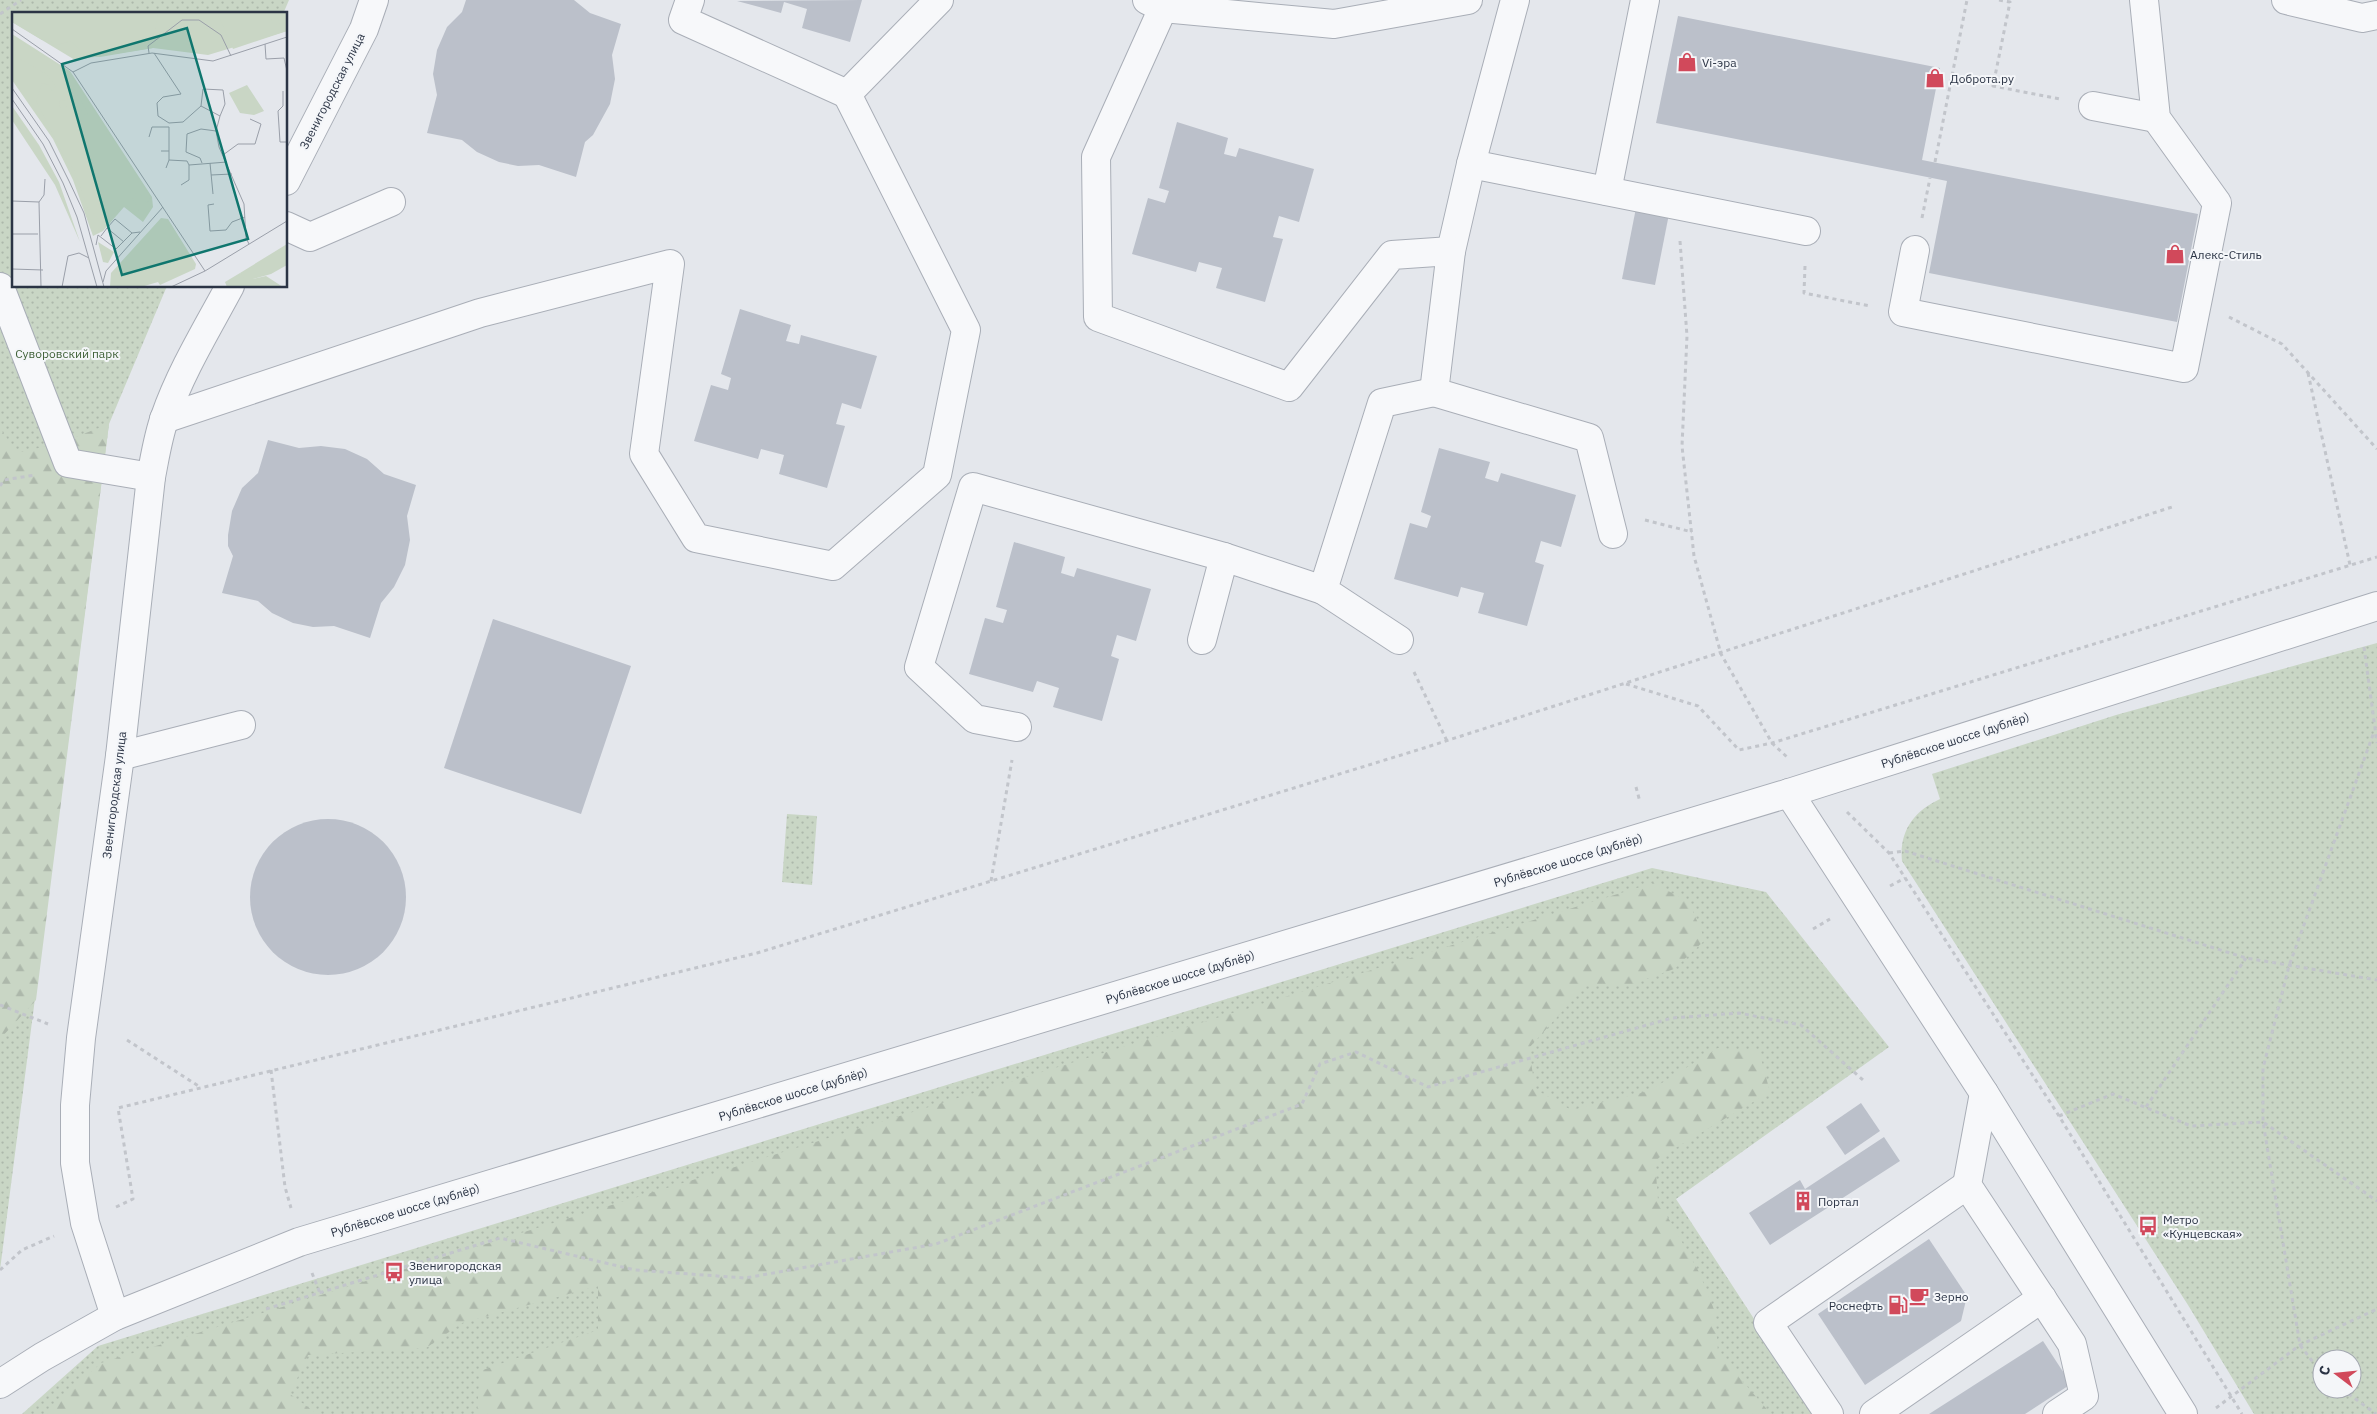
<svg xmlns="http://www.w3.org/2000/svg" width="2377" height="1414" font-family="'IBM Plex Sans',sans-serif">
<defs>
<pattern id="grass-dots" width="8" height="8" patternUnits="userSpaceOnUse" patternTransform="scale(1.25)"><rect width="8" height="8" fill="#c9d6c5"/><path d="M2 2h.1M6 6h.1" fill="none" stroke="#adb8ab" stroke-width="1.8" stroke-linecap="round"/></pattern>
<pattern id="forest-firs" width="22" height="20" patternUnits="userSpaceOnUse" patternTransform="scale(1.25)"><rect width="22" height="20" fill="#c9d6c5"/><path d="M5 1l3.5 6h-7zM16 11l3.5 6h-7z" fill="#adb8ab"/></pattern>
</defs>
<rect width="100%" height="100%" fill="#e4e7ec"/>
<g fill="url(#grass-dots)" fill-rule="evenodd">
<path d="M0 0H289L283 14H14V286H167L109 424 0 1270Z"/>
<path d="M2377 643V1414H2254L2188 1305 1902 861C1899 831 1914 811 1940 799L1932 774 2116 715ZM2322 1359H2352V1389H2322Z"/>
<path d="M787 814 817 816 812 885 782 882Z"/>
<path d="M1652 868 1766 892 1889 1047 1676 1199 1816 1414H22L98 1346Z"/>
</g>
<g fill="url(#forest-firs)">
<path d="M109 424 36 1000 0 1039V428L17 453 60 443Z"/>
<path d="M1653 883 1689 902 1705 940 1674 969 1632 984 1586 985 1529 1048 1535 1089 1571 1110 1649 1091 1718 1048 1759 1051 1770 1092 1655 1160 1658 1200 1699 1272 1715 1312 1718 1353 1771 1414H477L480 1371 598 1330V1286L462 1323 426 1348 308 1355 290 1394 317 1414H45L101 1363Z"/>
</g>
<g fill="#bbc0ca">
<path d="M466 0H574L590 13 621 24 612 55 615 79 610 104 593 135 585 142 576 177 539 165 518 166 499 162 477 152 462 140 427 133 437 95 433 74 437 50 447 27 462 12Z"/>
<path d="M862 0 850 42 802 28 807 9 784 2 781 13 737 1Z"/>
<path d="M1678 16 1940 68 1922 160 2198 214 2177 322 1929 273 1947 181 1656 123Z"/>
<path d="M1177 122 1228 138 1224 154 1236 157 1239 148 1314 169 1299 222 1279 216 1273 237 1283 239 1265 302 1216 288 1222 268 1199 262 1196 272 1132 254 1148 198 1165 203 1169 191 1159 188Z"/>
<path d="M1636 208 1669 214 1655 285 1622 279Z"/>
<path d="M740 309 791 325 786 341 799 344 801 335 877 356 861 409 842 403 836 424 845 426 827 488 779 474 784 455 761 449 758 459 694 441 711 385 728 390 731 378 721 374Z"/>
<path d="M268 440 299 448 321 446 345 449 367 459 384 474 416 485 407 516 410 540 405 565 394 587 381 603 370 638 334 626 313 627 293 623 272 613 258 601 222 593 233 556 228 546V535L232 511 242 488 258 473Z"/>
<path d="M1439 448 1490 462 1485 478 1498 482 1501 473 1576 495 1561 547 1541 541 1535 562 1544 565 1527 626 1478 613 1484 593 1461 587 1458 597 1394 579 1410 523 1427 528 1431 516 1421 512Z"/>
<path d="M1014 542 1065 557 1061 573 1074 577 1077 568 1151 589 1136 641 1117 635 1111 656 1119 659 1102 721 1053 707 1059 688 1037 681 1033 692 969 674 985 618 1003 623 1007 610 996 607Z"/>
<path d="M493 619 631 666 581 814 444 768Z"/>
<circle cx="328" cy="897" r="78"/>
<path d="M1861 1103 1880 1131 1845 1155 1826 1127Z"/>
<path d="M1884 1137 1900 1161 1770 1245 1749 1213 1800 1180 1805 1189Z"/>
<path d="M1929 1239 1967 1296 1961 1321 1865 1385 1818 1314Z"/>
<path d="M2043 1341 2071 1384 2025 1414H1929Z"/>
</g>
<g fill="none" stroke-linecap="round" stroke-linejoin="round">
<defs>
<g id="minor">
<path d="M690 0 683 20 847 94"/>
<path d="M1147 0 1163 8 1334 24 1468 0"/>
<path d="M1515 0 1471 164 1451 251 1434 392 1589 438 1613 534"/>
<path d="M2286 0 2362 18 2377 15"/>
<path d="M1163 8 1096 157 1098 317 1289 387 1392 255 1451 251"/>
<path d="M2093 106 2156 118"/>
<path d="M1471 164 1806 231"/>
<path d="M286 181 364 29 374 0"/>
<path d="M1607 191 1645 0"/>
<path d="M286 226 310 237 391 202"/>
<path d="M1915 250 1903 312 2184 368 2217 203 2156 118 2144 0"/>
<path d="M0 287 68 463 151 477"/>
<path d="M164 419 480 313 670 264 644 454 696 538 833 566 937 475 966 330 847 94 939 0"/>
<path d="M1202 640 1224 557 1323 590"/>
<path d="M1399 640 1323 590 1382 403 1434 392"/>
<path d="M1017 727 975 719 919 667 973 487 1224 557"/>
<path d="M120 756 241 725"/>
<path d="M1789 793 1984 1093 2183 1414"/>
<path d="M1984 1093 1967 1185 2072 1344 2084 1396 2057 1414"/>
<path d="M115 1316 85 1223 75 1163V1105L81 1038 120 756 151 477C155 457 158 436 165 417 181 371 207 329 230 286"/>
<path d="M0 1384 42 1357 115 1316 299 1242 1789 793 2377 606"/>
<path d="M1829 1414 1768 1323 1967 1185"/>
<path d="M1874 1414 2042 1298"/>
</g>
</defs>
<use href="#minor" stroke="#a9aeb7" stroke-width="30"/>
<g stroke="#c2c5cb" stroke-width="3" stroke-dasharray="4 4" stroke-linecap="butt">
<path d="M1999 0 2010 2 1993 86 2060 99"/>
<path d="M0 14 21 0"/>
<path d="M1935 162 1967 0"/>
<path d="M1922 218 1930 178"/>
<path d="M1680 241 1687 336 1682 446 1694 556 1721 654 1772 743 1787 757"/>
<path d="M1805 266 1804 293 1870 306"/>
<path d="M2229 317 2282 344 2377 449"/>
<path d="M2308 373 2350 565"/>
<path d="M0 486 4 480 35 475"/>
<path d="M1645 520 1692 532"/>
<path d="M2364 647 2377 743"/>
<path d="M1414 672 1447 741"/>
<path d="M1626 684 1698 706 1739 750 1772 743 2377 557"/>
<path d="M1636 787 1640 802"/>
<path d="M1847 812 1889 853 2059 1116 2242 1414"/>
<path d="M1889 853 1905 851 2246 958 2377 980"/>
<path d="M991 881 1012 760"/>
<path d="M1890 886 1905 878"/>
<path d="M1813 929 1830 919"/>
<path d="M0 1005 48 1024"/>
<path d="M127 1040 200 1087"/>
<path d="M271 1070 285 1187 291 1208"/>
<path d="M2146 1107 2246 958"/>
<path d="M2059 1116 2113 1094 2191 1126 2263 1122 2377 1201"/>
<path d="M116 1207 133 1199 118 1108 757 953 1424 748 2172 507"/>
<path d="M0 1270 22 1250 54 1236"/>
<path d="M312 1273 320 1293"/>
<path d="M266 1309 500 1238 635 1270 745 1278 936 1244 1302 1104 1320 1064 1356 1052 1428 1087 1672 1018 1739 1013 1801 1025 1863 1080"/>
<path d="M2322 1374 2300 1345 2263 1122V1068L2289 966 2374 732"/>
<path d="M2342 1389 2376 1414"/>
<path d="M2216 1408 2300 1345 2377 1309"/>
</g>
<use href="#minor" stroke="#f7f8fa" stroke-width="28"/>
</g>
<defs>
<symbol id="shop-bare" viewBox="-9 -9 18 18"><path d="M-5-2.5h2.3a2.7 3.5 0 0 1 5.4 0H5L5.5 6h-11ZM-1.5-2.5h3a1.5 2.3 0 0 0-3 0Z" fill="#d1495b" stroke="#f4f6f9" stroke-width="2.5" paint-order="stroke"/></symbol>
<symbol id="building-bare" viewBox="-9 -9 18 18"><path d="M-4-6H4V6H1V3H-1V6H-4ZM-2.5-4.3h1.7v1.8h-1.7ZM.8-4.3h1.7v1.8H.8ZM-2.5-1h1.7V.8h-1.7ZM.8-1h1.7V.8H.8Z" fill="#d1495b" stroke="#f4f6f9" stroke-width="2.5" paint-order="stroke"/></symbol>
<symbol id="bus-bare" viewBox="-9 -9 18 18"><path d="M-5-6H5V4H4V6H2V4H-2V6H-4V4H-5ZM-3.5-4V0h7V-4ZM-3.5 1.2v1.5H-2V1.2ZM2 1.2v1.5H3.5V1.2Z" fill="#d1495b" stroke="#f4f6f9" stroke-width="2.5" paint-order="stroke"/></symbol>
<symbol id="cafe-bare" viewBox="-9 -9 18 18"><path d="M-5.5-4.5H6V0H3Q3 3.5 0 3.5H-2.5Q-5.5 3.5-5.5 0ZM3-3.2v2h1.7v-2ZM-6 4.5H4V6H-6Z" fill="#d1495b" stroke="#f4f6f9" stroke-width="2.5" paint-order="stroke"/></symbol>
<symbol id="fuel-bare" viewBox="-9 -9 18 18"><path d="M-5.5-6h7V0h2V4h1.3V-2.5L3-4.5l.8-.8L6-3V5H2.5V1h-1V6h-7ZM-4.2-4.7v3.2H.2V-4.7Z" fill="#d1495b" stroke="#f4f6f9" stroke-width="2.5" paint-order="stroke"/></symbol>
</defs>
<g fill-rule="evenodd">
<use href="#shop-bare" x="1673" y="48" width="28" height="28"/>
<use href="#shop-bare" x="1921" y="64" width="28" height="28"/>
<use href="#shop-bare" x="2161" y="240" width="28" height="28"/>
<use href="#building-bare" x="1789" y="1187" width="28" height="28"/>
<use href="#bus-bare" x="2134" y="1212" width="28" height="28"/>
<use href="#bus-bare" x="380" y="1258" width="28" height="28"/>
<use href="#cafe-bare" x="1905" y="1282" width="28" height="28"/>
<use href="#fuel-bare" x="1884" y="1291" width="28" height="28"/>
</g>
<g text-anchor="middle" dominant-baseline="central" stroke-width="4" stroke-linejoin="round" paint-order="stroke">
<g font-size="12" fill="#2b3445" stroke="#f4f6f9" text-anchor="start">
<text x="1702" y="62">Vi-эра</text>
<text x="1950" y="78">Доброта.ру</text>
<text x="2190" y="254">Алекс-Стиль</text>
<text x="1818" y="1201">Портал</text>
<text x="2163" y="1219">Метро<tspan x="2163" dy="14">«Кунцевская»</tspan></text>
<text x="409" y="1265">Звенигородская<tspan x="409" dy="14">улица</tspan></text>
<text x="1934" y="1296">Зерно</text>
<text x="1883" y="1305" text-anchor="end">Роснефть</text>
</g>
<g font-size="12" fill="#2b3445" stroke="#f4f6f9">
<text transform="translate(332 91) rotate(-63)">Звенигородская улица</text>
<text transform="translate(1955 740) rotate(-18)">Рублёвское шоссе (дублёр)</text>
<text transform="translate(114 795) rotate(-83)">Звенигородская улица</text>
<text transform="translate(1568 860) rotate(-17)">Рублёвское шоссе (дублёр)</text>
<text transform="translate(1180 977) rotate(-17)">Рублёвское шоссе (дублёр)</text>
<text transform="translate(793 1094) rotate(-17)">Рублёвское шоссе (дублёр)</text>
<text transform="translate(405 1210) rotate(-17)">Рублёвское шоссе (дублёр)</text>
</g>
<g font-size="12" fill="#3f6138" stroke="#f4f6f9">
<text x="67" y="353">Суворовский парк</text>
</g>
</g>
<g transform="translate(12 12)">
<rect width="275" height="275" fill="#e4e7ec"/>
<path d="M0 0H275V19L196 43 141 36 63 48 0 10ZM0 22 58 59 140 185 141 195 131 210 112 195 91 219 81 224 61 168 41 127 0 68ZM235 73 252 99 242 103 228 101 217 81ZM0 94 27 133 47 170 68 230 43 173 0 108ZM149 206 156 207 184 252 183 257 148 273 146 270 129 275H98L99 261ZM86 230 102 240 96 251 91 250ZM228 261 241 267 254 264 271 275H215L213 270Z" fill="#c9d6c5"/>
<path d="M0 0H146L143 20 136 29 141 36 88 45 73 43 59 29 45 33 34 27 30 28 0 10ZM205 0H233L238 4 255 0 262 13 268 11 262 0H272L275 19 221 37ZM0 24 57 60 139 185 135 191 128 182 118 180 127 199 123 201 114 193 88 212 83 202 76 197 62 157 52 144 24 89 30 71 37 73 40 79 44 74 34 62 4 45ZM59 77 63 78 76 102 72 103 66 93 48 96 47 89 55 88ZM275 232V253L259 262 241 267H233L228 261Z" fill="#c9d6c5" fill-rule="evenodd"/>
<path fill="none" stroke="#9a9fa9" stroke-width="1" d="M0 17 61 60 193 259M253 32 254 47 272 46 275 59M137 41 136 34 170 8H187L209 23 219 44M142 41 169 82 151 85 145 91 146 104 157 111 171 110 189 94 208 104 204 119 207 135 232 192 234 226 237 232M61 60 79 51 140 41 201 49 275 25M0 76 37 129 57 169 72 201 92 275M271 79V94L266 99 268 130H275M0 87 31 132 51 171 65 205 85 275M189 94 191 77 211 78 213 92 208 104M137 125 140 115H157V139M149 139H157V148M211 143 226 132H243L249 112 238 107M190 151 188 146 174 140 175 122 189 117 204 119M198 151 201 182M154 156 157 148 175 149 177 153M199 163 220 162M169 173 177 168V153L215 150M0 189 27 190 29 275M27 190 32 183 33 167M202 192 196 193 198 219 214 218 220 210 233 205M95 216 103 207 120 221M0 222H26M89 224 95 216 112 230M84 233 86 223 104 237 120 221 128 220M0 257 31 258M91 270 94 259 151 195M50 275 56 244 67 241 77 246M159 275 193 259 275 209"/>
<path fill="#0f766e" fill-opacity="0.15" stroke="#0f766e" stroke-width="2.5" d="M175 16 236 227 110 263 50 52Z"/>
<rect width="275" height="275" fill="none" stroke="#2b3445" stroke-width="2.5"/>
</g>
<g transform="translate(2337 1374) rotate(286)"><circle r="24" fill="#f4f6f9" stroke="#a4a8b1"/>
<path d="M0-4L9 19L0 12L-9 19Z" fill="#d1495b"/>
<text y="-8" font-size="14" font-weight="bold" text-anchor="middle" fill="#2b3445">С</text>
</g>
</svg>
